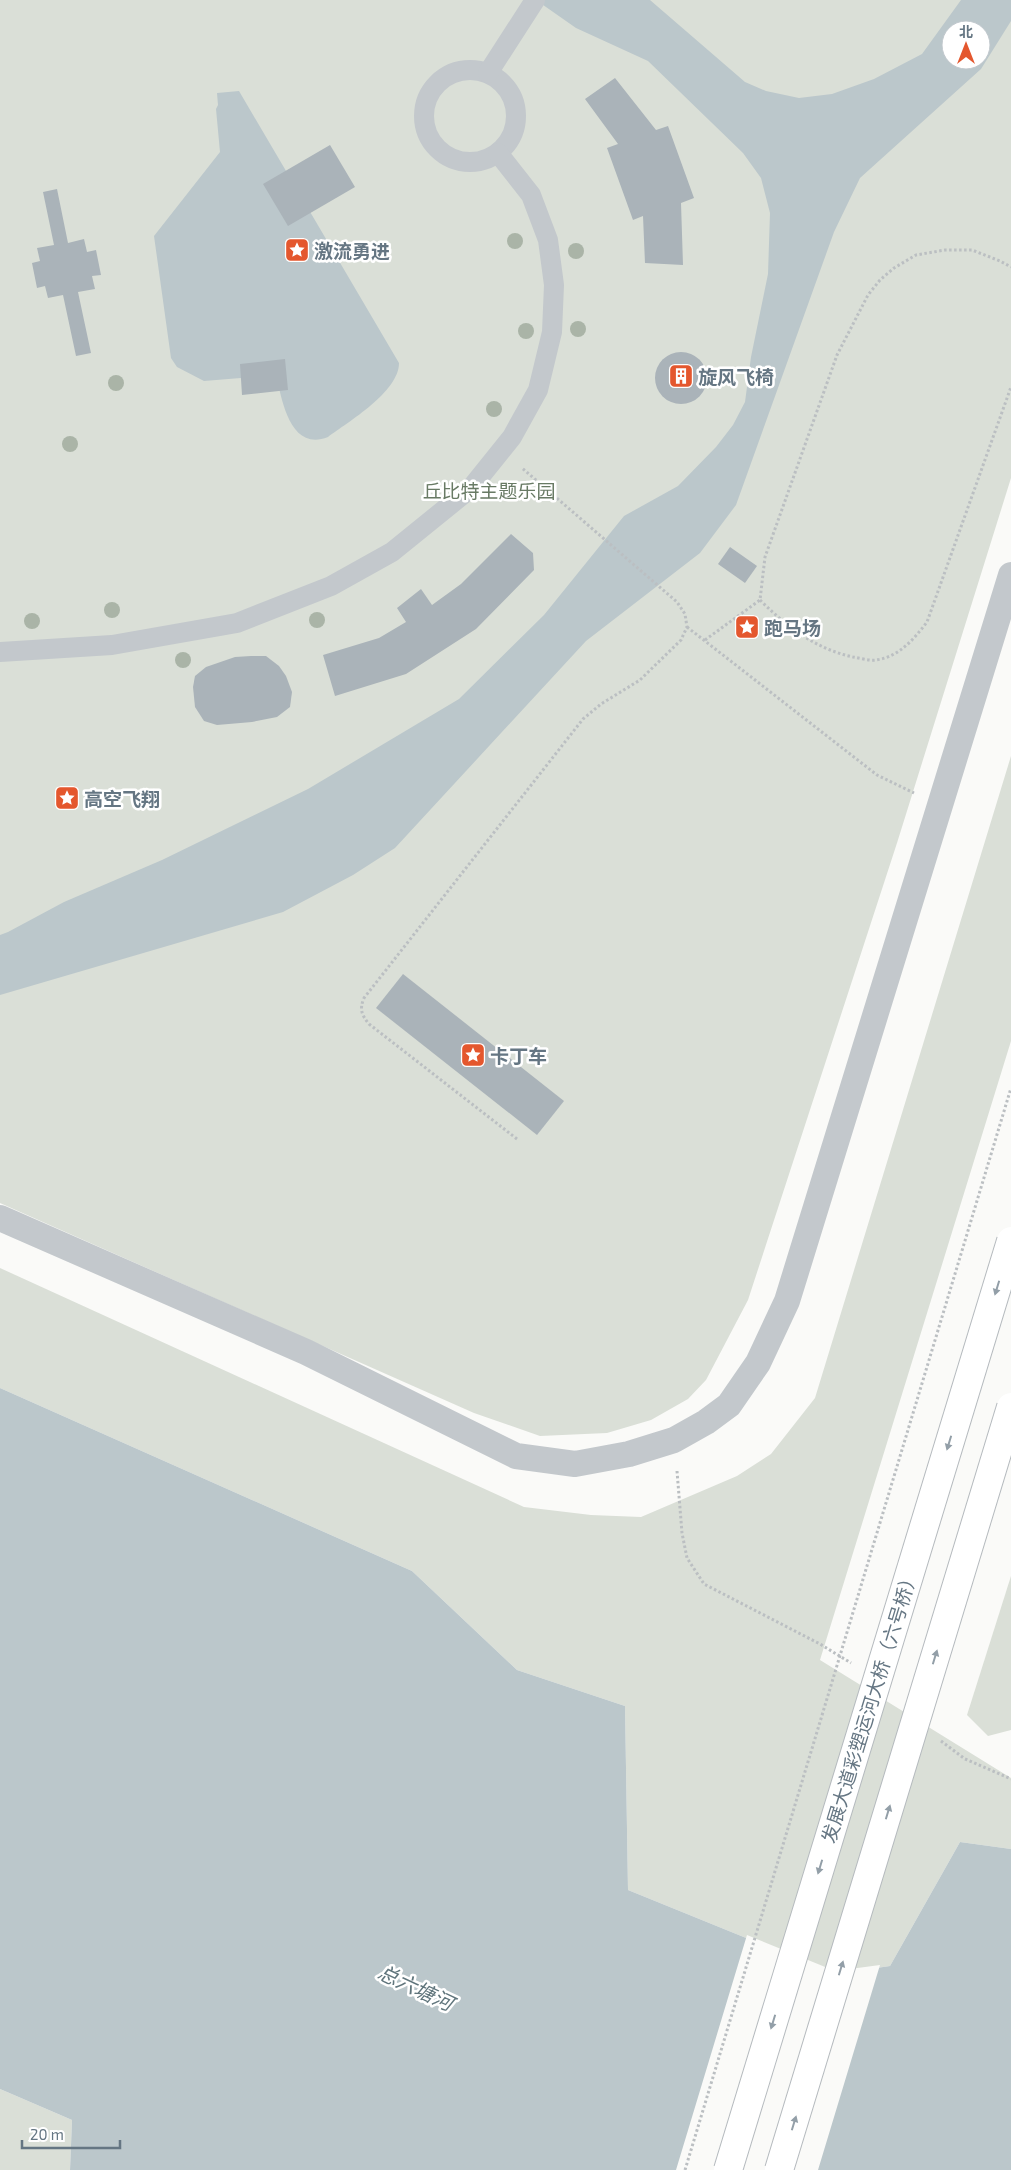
<svg xmlns="http://www.w3.org/2000/svg" width="1011" height="2170" font-family="'Exo 2','Noto Sans SC',sans-serif">
<rect width="100%" height="100%" fill="#fafaf8"/>
<g fill="#dadfd7" fill-rule="evenodd">
<path d="M0 0H1011V478L897 843 748 1300 706 1380 688 1399 651 1420 607 1433 540 1436 474 1413 0 1203ZM951 30H981V60H951Z"/>
<path d="M1011 756V1041L820 1660 1011 1778V1849L960 1842 890 1966 835 1974 628 1890 625 1706 517 1670 412 1571 0 1388V1268L524 1507 591 1515 641 1517 737 1476 771 1454 815 1398Z"/>
<path d="M1011 1576V1730L988 1736 967 1715Z"/>
<path d="M0 2089 72 2120 70 2170H0Z"/>
</g>
<g fill="#bbc7cb" fill-rule="evenodd">
<path d="M536 0H650L745 82 766 91 799 98 832 94 874 79 922 54 961 0H1011V21L981 69 860 178 834 232 736 505 700 553 586 641 395 848 353 875 283 912 0 995V935L8 932 64 902 162 860 308 789 459 699 544 615 624 516 678 486 716 447 733 425 745 402 751 357 768 274 770 213 761 178 743 153 648 61 576 28ZM951 30H981V60H951Z"/>
<path d="M239 91 399 363C399 392 348 422 328 437 290 452 282 400 276 375L204 381 177 367 171 358 154 236 220 152 216 109 218 105 217 93Z"/>
<path d="M0 1388 412 1571 517 1670 625 1706 628 1890 835 1974 890 1966 960 1842 1011 1849V2170H70L72 2120 0 2089Z"/>
</g>
<path fill="#fafaf8" d="M747 1935 835 1971 880 1965 818 2170H676Z"/>
<g fill="#aab3b9">
<path d="M615 78 656 130 668 126 694 198 681 203 683 265 645 263 643 216 633 220 607 148 618 144 585 99Z"/>
<path d="M330 145 355 187 288 226 263 184Z"/>
<path d="M57 189 68 243 84 239 87 252 96 250 101 275 92 276 95 289 78 292 91 353 76 356 63 295 48 298 45 286 37 288 32 263 40 261 37 248 54 245 43 192Z"/>
<circle cx="681" cy="378" r="26"/>
<path d="M285 359 288 390 242 395 240 364Z"/>
<path d="M511 534 533 553 534 570 476 629 406 674 335 696 323 655 379 638 406 622 397 608 421 589 432 605 461 584Z"/>
<path d="M730 547 757 566 745 583 718 564Z"/>
<path d="M251 656H266L279 666 286 676 292 692 290 707 277 717 252 722 217 725 204 721 195 707 193 687 195 676 206 667 235 657Z"/>
<path d="M403 974 564 1101 537 1135 376 1008Z"/>
</g>
<g fill="none" stroke-linecap="round" stroke-linejoin="round">
<g stroke="#bbbfc2" stroke-width="3" stroke-dasharray="2.5 2.5" stroke-linecap="butt">
<path d="M760 600C787 627 816 649 853 657 860 658 869 661 876 660 899 657 914 639 927 622L1011 387"/>
<path d="M687 627 877 775 914 793"/>
<path d="M705 640 760 600 765 557 837 355 868 295 880 280 894 268 916 255 945 250H972L1000 261 1011 267"/>
<path d="M517 1139 369 1024C362 1015 359 1010 364 998L583 719 601 704 640 680 681 640 687 627 685 614 677 602 522 468"/>
<path d="M677 1471 682 1533 687 1558 704 1584 820 1644 851 1663"/>
<path d="M941 1741 965 1759 1011 1779"/>
</g>
<g stroke="#c3c8cc" stroke-width="20">
<circle cx="470" cy="116" r="46"/>
<path d="M488 73 535 0"/>
<path d="M0 652 112 645 237 623 331 586 392 552 471 488 512 437 538 390 552 332 554 285 548 240 531 195 498 153"/>
</g>
<path stroke="#c3c8cc" stroke-width="26" d="M0 1218 306 1352 516 1456 575 1464 629 1454 674 1440 706 1422 729 1405 758 1363 787 1301 1011 575"/>
<defs>
<g id="primary-bridge">
<path d="M728 2170 1011 1241"/>
<path d="M779 2170 1011 1407"/>
</g>
</defs>
<use href="#primary-bridge" stroke="#b5babe" stroke-width="30" stroke-linecap="butt"/>
<path stroke="#bbbfc2" stroke-width="3" stroke-dasharray="2.5 2.5" stroke-linecap="butt" d="M685 2170 1011 1088"/>
<use href="#primary-bridge" stroke="#fff" stroke-width="28"/>
</g>
<g fill="#aab4a7">
<circle cx="515" cy="241" r="8"/>
<circle cx="576" cy="251" r="8"/>
<circle cx="578" cy="329" r="8"/>
<circle cx="526" cy="331" r="8"/>
<circle cx="116" cy="383" r="8"/>
<circle cx="494" cy="409" r="8"/>
<circle cx="70" cy="444" r="8"/>
<circle cx="112" cy="610" r="8"/>
<circle cx="317" cy="620" r="8"/>
<circle cx="32" cy="621" r="8"/>
<circle cx="183" cy="660" r="8"/>
</g>
<defs><path id="oneway-solid" d="M-6-.8H1V-3.2L6.5 0L1 3.2V.8H-6Z" transform="scale(1.25)"/></defs>
<g fill="#939fa8">
<use href="#oneway-solid" transform="translate(997 1288) rotate(107)"/>
<use href="#oneway-solid" transform="translate(949 1443) rotate(107)"/>
<use href="#oneway-solid" transform="translate(935 1657) rotate(-73)"/>
<use href="#oneway-solid" transform="translate(888 1812) rotate(-73)"/>
<use href="#oneway-solid" transform="translate(820 1867) rotate(107)"/>
<use href="#oneway-solid" transform="translate(841 1968) rotate(-73)"/>
<use href="#oneway-solid" transform="translate(773 2022) rotate(107)"/>
<use href="#oneway-solid" transform="translate(794 2123) rotate(-73)"/>
</g>
<defs>
<symbol id="sight-square" viewBox="-11 -11 22 22"><rect x="-9" y="-9" width="18" height="18" rx="4" fill="#e4572e" stroke="#fff"/><path d="M0-6L1.8-2.2L6-1.7L2.9 1.2L3.7 5.4L0 3.3L-3.7 5.4L-2.9 1.2L-6-1.7L-1.8-2.2Z" fill="#fff"/></symbol>
<symbol id="building-square" viewBox="-11 -11 22 22"><rect x="-9" y="-9" width="18" height="18" rx="4" fill="#e4572e" stroke="#fff"/><path d="M-4-6H4V6H1V3H-1V6H-4ZM-2.5-4.3h1.7v1.8h-1.7ZM.8-4.3h1.7v1.8H.8ZM-2.5-1h1.7V.8h-1.7ZM.8-1h1.7V.8H.8Z" fill="#fff"/></symbol>
</defs>
<g fill-rule="evenodd">
<use href="#sight-square" x="283" y="236" width="28" height="28"/>
<use href="#building-square" x="667" y="362" width="28" height="28"/>
<use href="#sight-square" x="733" y="613" width="28" height="28"/>
<use href="#sight-square" x="53" y="784" width="28" height="28"/>
<use href="#sight-square" x="459" y="1041" width="28" height="28"/>
</g>
<g text-anchor="middle" dominant-baseline="central" stroke-width="5" stroke-linejoin="round" paint-order="stroke">
<g font-size="19" font-weight="bold" fill="#657683" stroke="#fff" text-anchor="start">
<text x="314" y="250">激流勇进</text>
<text x="698" y="376">旋风飞椅</text>
<text x="764" y="627">跑马场</text>
<text x="84" y="798">高空飞翔</text>
<text x="490" y="1055">卡丁车</text>
</g>
<g font-size="19" fill="#687a64" stroke="#fff">
<text x="489" y="490">丘比特主题乐园</text>
</g>
<g font-size="19" fill="#657683" stroke="#fff">
<text transform="translate(869 1706) rotate(-73)">发展大道彩塑运河大桥（六号桥）</text>
</g>
<g font-size="20" font-style="italic" fill="#60757c" stroke="#fff">
<text transform="translate(416 1987) rotate(25)">总六塘河</text>
</g>
</g>
<g transform="translate(966 45)"><circle r="24" fill="#ffffff" stroke="#c1c8cd"/>
<path d="M0-4L9 19L0 12L-9 19Z" fill="#e4572e"/>
<text y="-8" font-size="14" font-weight="bold" text-anchor="middle" fill="#657683">北</text>
</g>
<path d="M22 2140v8h98v-8" fill="none" stroke="#657683" stroke-width="2.5"/>
<text x="30" y="2140" font-size="15" fill="#657683" stroke="#ffffff" stroke-width="4" paint-order="stroke">20 m</text>
</svg>
